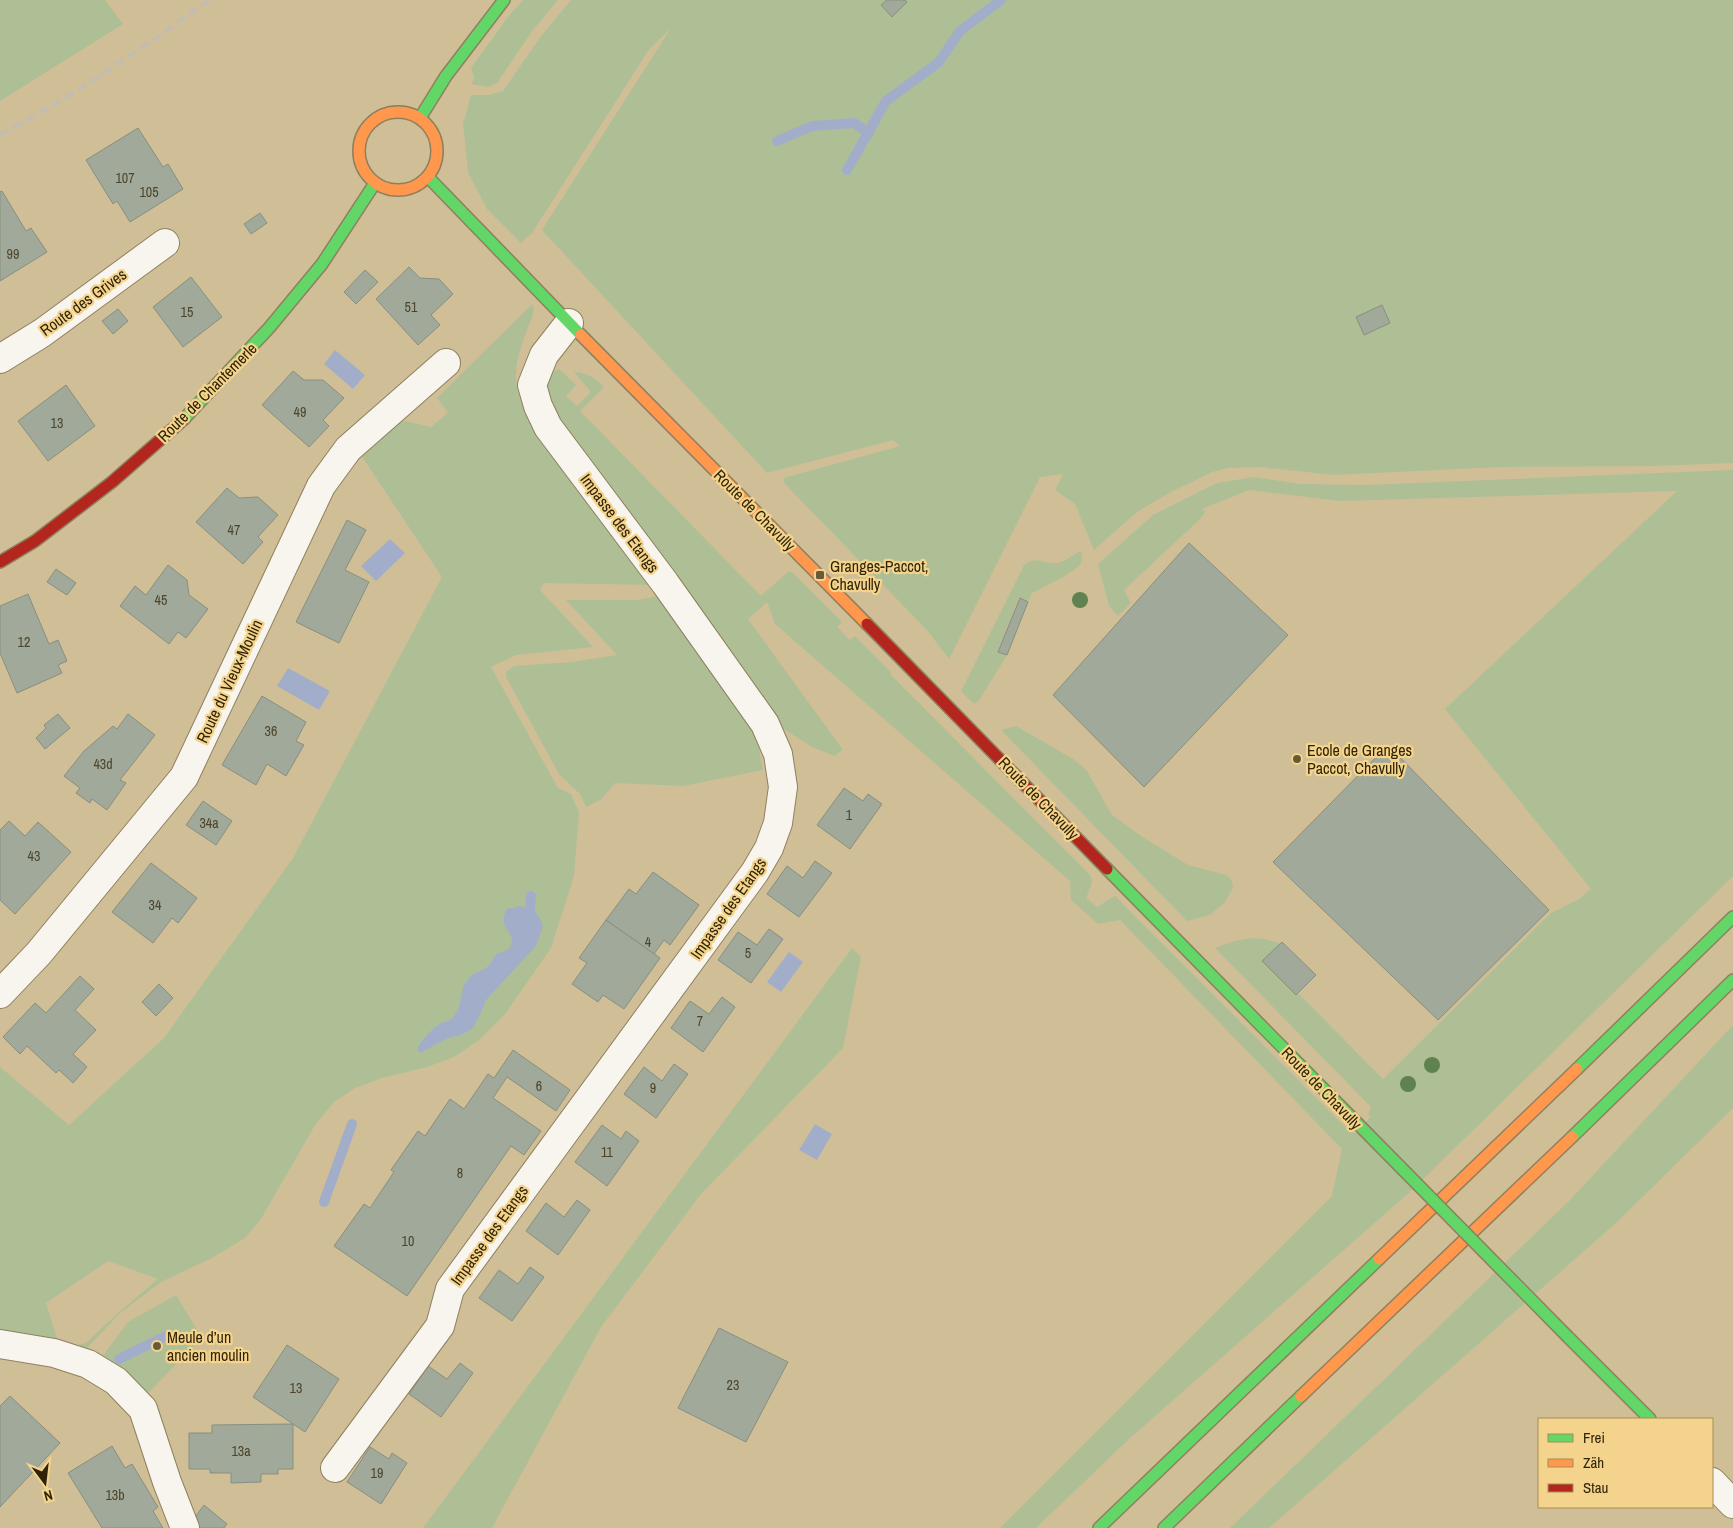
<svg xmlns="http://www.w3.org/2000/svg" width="1733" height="1528" font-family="'Archivo Narrow',sans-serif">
<rect width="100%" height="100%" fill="#d0be97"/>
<g fill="#aebf96" fill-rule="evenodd">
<path d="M0 0H105L123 24 0 101Z"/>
<path d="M523 0H558L533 30 497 83 488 87 472 84 474 77 471 68 508 17Z"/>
<path d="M571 0H1733V463L1655 466 1500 467 1333 475 1262 467 1228 468 1212 472 1169 493 1137 512 1094 550 1075 504 1055 490 1063 474 1040 477 949 659 927 630 784 483V478L900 446 893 440 767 473 542 230 671 28 648 51 532 233 521 243 487 209 468 172 463 124 471 95H489L503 91 541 36Z"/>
<path d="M532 304 534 308 533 315C523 341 510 367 519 395 521 403 525 410 528 417L653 585 543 583 540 590 593 647 516 655 491 667 558 788 571 794 579 812 574 876 551 948 505 1014 479 1040 454 1057 427 1067 382 1078 355 1088 334 1102 315 1125 261 1219 245 1238 212 1258 161 1282 120 1313 88 1347 78 1351 0 1336V1067L69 1125 164 1038 293 858 442 577 361 455 401 420 431 427 448 413 437 398ZM108 1261 158 1279 118 1313 86 1343 74 1346 58 1341 46 1303Z"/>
<path d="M559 369 576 385 566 396 577 406 591 392 574 372C588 373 594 377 604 387L580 411 761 596 789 571 793 573 842 622 837 627 850 640 855 636 890 671 891 675 1090 875 1092 883 1086 898 1097 907 1115 896 1351 1133H1357L1370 1117 1368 1114 1371 1107 1215 948C1238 939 1259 933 1282 945L1266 961 1383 1079 1551 913 1579 899 1591 889 1445 709 1677 491 1340 501 1249 490 1202 509 1205 512 1199 520 1124 590 1131 603 1118 616 1109 606 1098 564 1153 515 1217 483 1254 477 1301 484 1365 485 1733 470V876L1412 1190 1129 1439 1036 1528H1000L1332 1196 1342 1149 1120 920 1098 924 1071 900 1070 881 775 624 767 602 748 619 843 750 834 756 812 747 779 726 550 413 545 384 551 373Z"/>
<path d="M1079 552 1082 553V561L1079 566 1065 576 1032 593 1028 602 1019 598 998 651 1007 655 978 702 974 704 961 691 1024 565C1035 555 1044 564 1056 563 1064 563 1072 555 1079 552Z"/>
<path d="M657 596 748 720 758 743 763 770 683 786 615 783 602 799 586 807 581 795 559 774 506 677V672L514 666 572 662 617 655 566 600H637Z"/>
<path d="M1016 726 1075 760 1087 771 1112 815 1141 836 1188 865 1223 874 1229 877 1232 881 1233 888 1225 902 1210 915 1187 921 1001 730Z"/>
<path d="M852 948 861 957 843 1048 701 1194 601 1327 492 1528H423Z"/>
<path d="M1733 1025V1108L1616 1223 1269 1528H1230L1569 1201Z"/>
<path d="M176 1295 202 1338 148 1393 102 1357 128 1322Z"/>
</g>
<g fill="#a2aec9">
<path d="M335 350 365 375 353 389 324 364Z"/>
<path d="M390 539 405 553 376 581 361 566Z"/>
<path d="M288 668 330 691 319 710 277 686Z"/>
<path d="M520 906C535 910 538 912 543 926L536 946 486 1000 481 1013 473 1028 461 1035 448 1038 420 1053 417 1048C423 1039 431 1029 441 1023 446 1021 451 1021 454 1016 465 1003 456 990 472 975 476 971 484 971 488 966 492 963 493 956 497 954 501 951 507 952 510 947 519 934 495 928 507 909Z"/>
<path d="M789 952 803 962 781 992 767 982Z"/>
<path d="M815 1124 832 1134 817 1160 799 1150Z"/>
</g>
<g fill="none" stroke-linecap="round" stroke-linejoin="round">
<g stroke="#a2aec9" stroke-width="10">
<path d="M777 141 812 126 854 123 869 133"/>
<path d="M847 170 886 101 939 62 960 31 1001 0"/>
<path d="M529 922 531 896"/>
<path d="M324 1202 352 1124"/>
<path d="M119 1359 168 1335"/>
</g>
</g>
<g fill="#a0a99a" stroke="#888f7f">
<path d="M887 0H905L907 2 892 17 881 5Z"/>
<path d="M138 128 163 167 168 164 183 189 130 222 117 201 113 204 86 160Z"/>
<path d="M2 191 26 231 31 228 47 252 0 281V192Z"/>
<path d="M260 213 267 223 251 234 244 224Z"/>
<path d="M409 267 420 278 439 279 453 294 431 315 440 325 418 345 376 299Z"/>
<path d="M365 270 378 282 356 304 344 292Z"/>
<path d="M191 277 222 317 183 347 153 307Z"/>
<path d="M1382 305 1390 323 1364 335 1356 317Z"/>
<path d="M118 309 128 321 113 334 102 321Z"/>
<path d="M293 371 304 380H323L344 398 323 420 329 426 309 447 262 405Z"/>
<path d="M66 385 95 426 48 461 18 421Z"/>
<path d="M227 488 239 498 258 497 278 515 258 537 263 542 243 564 196 522Z"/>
<path d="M347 520 366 530 345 570 369 582 339 643 296 622Z"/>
<path d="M1189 543 1288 635 1144 787 1053 695Z"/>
<path d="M168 565 187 580 189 595 208 609 186 638 178 632 169 644 120 606 135 586 146 595Z"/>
<path d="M56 569 76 583 67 595 47 582Z"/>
<path d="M28 594 49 644 58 640 67 661 58 665 62 673 17 693 0 653V606Z"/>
<path d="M1020 598 1028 602 1007 655 998 652Z"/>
<path d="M262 696 306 722 296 741 304 745 286 776 267 764 256 785 222 765Z"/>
<path d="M58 714 70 728 45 749 36 738 46 728 44 725Z"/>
<path d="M128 714 155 735 120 780 126 783 107 810 92 799 90 803 76 793 80 788 64 776 84 751 113 726 117 729Z"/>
<path d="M1388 745 1549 910 1438 1020 1273 862Z"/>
<path d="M844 788 863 801 868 794 882 804 850 849 817 825Z"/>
<path d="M203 801 232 821 216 845 186 825Z"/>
<path d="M9 821 25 836 38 822 71 852 15 914 0 900V830Z"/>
<path d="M815 861 832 873 799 917 767 894 787 866 803 878Z"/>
<path d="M151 863 197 898 178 923 172 918 153 943 112 912Z"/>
<path d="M653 872 699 905 670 945 664 940 654 954 606 920 629 889 636 894Z"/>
<path d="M606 920 660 958 624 1009 603 995 598 1002 572 984 587 963 579 958Z"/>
<path d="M769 929 783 939 751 983 718 960 738 932 757 945Z"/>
<path d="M1282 942 1316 975 1296 995 1262 961Z"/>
<path d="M80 976 94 989 75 1010 96 1030 73 1054 87 1067 73 1083 59 1070 56 1073 27 1046 20 1054 3 1037 35 1003 46 1013Z"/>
<path d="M159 984 173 998 156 1016 142 1002Z"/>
<path d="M722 997 735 1007 703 1052 671 1028 690 1001 709 1014Z"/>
<path d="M513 1050 570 1090 556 1111 507 1077 493 1098 541 1131 524 1155 511 1146 407 1296 334 1246 364 1204 370 1208 394 1172 391 1170 418 1131 425 1136 450 1099 464 1109 488 1074 494 1078Z"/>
<path d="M674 1064 688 1074 656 1118 624 1094 644 1067 662 1081Z"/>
<path d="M602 1125 621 1139 626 1131 639 1141 607 1186 575 1162Z"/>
<path d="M577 1200 590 1210 558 1255 526 1231 546 1203 564 1217Z"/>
<path d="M530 1267 544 1277 512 1321 479 1298 499 1270 518 1284Z"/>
<path d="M719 1328 788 1362 746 1442 678 1408Z"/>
<path d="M287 1345 339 1379 305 1432 253 1397Z"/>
<path d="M460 1363 473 1373 441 1417 409 1394 428 1366 447 1379Z"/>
<path d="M10 1396 60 1443 0 1507V1406Z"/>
<path d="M293 1424V1469H278V1474H261V1482L231 1483V1473H210V1469H189V1433H212V1425Z"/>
<path d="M112 1446 125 1468 132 1464 158 1507 153 1511 163 1528H102L68 1473Z"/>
<path d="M370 1447 389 1459 392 1453 407 1463 381 1504 347 1482Z"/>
<path d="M204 1505 227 1524 224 1528H200L192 1521Z"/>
</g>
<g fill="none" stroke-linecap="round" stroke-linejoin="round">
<defs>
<g id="street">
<path d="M0 359 42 333 165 243"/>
<path d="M0 994 39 953 184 777 321 486 348 449 446 363"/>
<path d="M0 1344 54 1353 88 1364 116 1381 143 1409 167 1482 185 1528"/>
<path d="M335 1468 440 1326 450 1289 755 872 769 848 778 823 783 787 778 754 765 724 665 583 548 427 538 406 532 385 544 355 569 323"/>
<path d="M1712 1482 1733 1504"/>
</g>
<g id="fast">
<path d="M420 118 446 76 504 0"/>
<path d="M428 177 581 335"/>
<path d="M184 419 269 328 322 264 375 183"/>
<path d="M1107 869 1357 1123"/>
<path d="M1577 1069 1733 917"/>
<path d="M1572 1137 1733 980"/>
<path d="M1568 1337 1650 1419"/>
<path d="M1099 1528 1379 1259"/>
<path d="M1164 1528 1301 1396"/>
</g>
<g id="slow">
<circle cx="398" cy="151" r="39"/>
<path d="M581 335 867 624"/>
<path d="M1379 1259 1577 1069"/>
<path d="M1301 1396 1572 1137"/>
</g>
<g id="jam">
<path d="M0 562 35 541 112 482 184 419"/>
<path d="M867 624 1107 869"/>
</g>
</defs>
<use href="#street" stroke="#8e805f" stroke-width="30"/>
<use href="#fast" stroke="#8e805f" stroke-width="14"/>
<use href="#slow" stroke="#8e805f" stroke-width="14"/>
<use href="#jam" stroke="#8e805f" stroke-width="14"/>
<use href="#street" stroke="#f8f5ef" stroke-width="28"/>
<use href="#fast" stroke="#63d668" stroke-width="11"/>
<use href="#slow" stroke="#ff974d" stroke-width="11"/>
<use href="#jam" stroke="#b3261e" stroke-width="11"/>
<path stroke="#c2bdb1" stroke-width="4" stroke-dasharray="10 5" stroke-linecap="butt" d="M0 135C73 96 142 49 209 0"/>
<defs>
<path id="fast-bridge" d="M1357 1123 1568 1337"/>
</defs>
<use href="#fast-bridge" stroke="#8e805f" stroke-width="14" stroke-linecap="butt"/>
<use href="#fast-bridge" stroke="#63d668" stroke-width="11"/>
</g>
<g fill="#5e8250">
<circle cx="1080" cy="600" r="8"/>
<circle cx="1432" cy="1065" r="8"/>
<circle cx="1408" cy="1084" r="8"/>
</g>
<g fill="#685a39" stroke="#f4d48d" stroke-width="2">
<rect x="815" y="570" width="10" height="10" rx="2.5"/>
<circle cx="1297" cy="759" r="5"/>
<circle cx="157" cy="1346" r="5"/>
</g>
<g text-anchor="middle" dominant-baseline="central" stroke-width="4.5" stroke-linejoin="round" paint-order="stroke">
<g font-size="14" fill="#4c452b">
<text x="125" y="178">107</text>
<text x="149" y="192">105</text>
<text x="13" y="254">99</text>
<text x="411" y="307">51</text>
<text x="187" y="312">15</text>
<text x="300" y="412">49</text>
<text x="57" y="423">13</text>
<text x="234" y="530">47</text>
<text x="161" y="600">45</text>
<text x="24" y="642">12</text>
<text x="271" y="731">36</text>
<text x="103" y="764">43d</text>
<text x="849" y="815">1</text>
<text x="209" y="823">34a</text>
<text x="34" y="856">43</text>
<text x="155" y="905">34</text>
<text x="648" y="942">4</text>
<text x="748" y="953">5</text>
<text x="700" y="1021">7</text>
<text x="539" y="1086">6</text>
<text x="653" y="1088">9</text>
<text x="607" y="1152">11</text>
<text x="460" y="1173">8</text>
<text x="408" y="1241">10</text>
<text x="733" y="1385">23</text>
<text x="296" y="1388">13</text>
<text x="241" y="1451">13a</text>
<text x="377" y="1473">19</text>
<text x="115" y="1495">13b</text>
</g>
<g font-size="16" fill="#302406" stroke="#f4d48d">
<text transform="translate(83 302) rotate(-36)">Route des Grives</text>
<text transform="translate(207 392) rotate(-45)">Route de Chantemerle</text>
<text transform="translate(755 510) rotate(45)">Route de Chavully</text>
<text transform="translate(620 523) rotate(53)">Impasse des Etangs</text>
<text transform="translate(229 681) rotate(-65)">Route du Vieux-Moulin</text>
<text transform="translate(1039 798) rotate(46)">Route de Chavully</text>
<text transform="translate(728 908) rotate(-55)">Impasse des Etangs</text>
<text transform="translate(1322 1088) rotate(46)">Route de Chavully</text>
<text transform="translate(489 1235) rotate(-54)">Impasse des Etangs</text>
</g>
<g font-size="16" fill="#302406" stroke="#f4d48d" text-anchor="start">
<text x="830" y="566">Granges-Paccot,<tspan x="830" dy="18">Chavully</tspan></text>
<text x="1307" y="750">Ecole de Granges<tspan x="1307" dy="18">Paccot, Chavully</tspan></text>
<text x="167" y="1337">Meule d’un<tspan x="167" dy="18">ancien moulin</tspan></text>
</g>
</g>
<rect x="1538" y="1418" width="175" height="90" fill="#f4d48d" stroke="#a68e57"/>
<rect x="1548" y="1434" width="25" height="8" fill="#63d668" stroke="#a68e57"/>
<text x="1583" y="1443" font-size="15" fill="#302406">Frei</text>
<rect x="1548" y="1459" width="25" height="8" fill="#ff974d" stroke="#a68e57"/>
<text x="1583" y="1468" font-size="15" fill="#302406">Zäh</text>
<rect x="1548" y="1484" width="25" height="8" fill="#b3261e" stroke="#a68e57"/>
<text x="1583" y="1493" font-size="15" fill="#302406">Stau</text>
<g transform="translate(45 1483) rotate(165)" stroke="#f4d48d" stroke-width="4" paint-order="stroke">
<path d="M0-4L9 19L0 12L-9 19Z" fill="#302406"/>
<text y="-8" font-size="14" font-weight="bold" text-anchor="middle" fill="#302406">N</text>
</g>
</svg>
